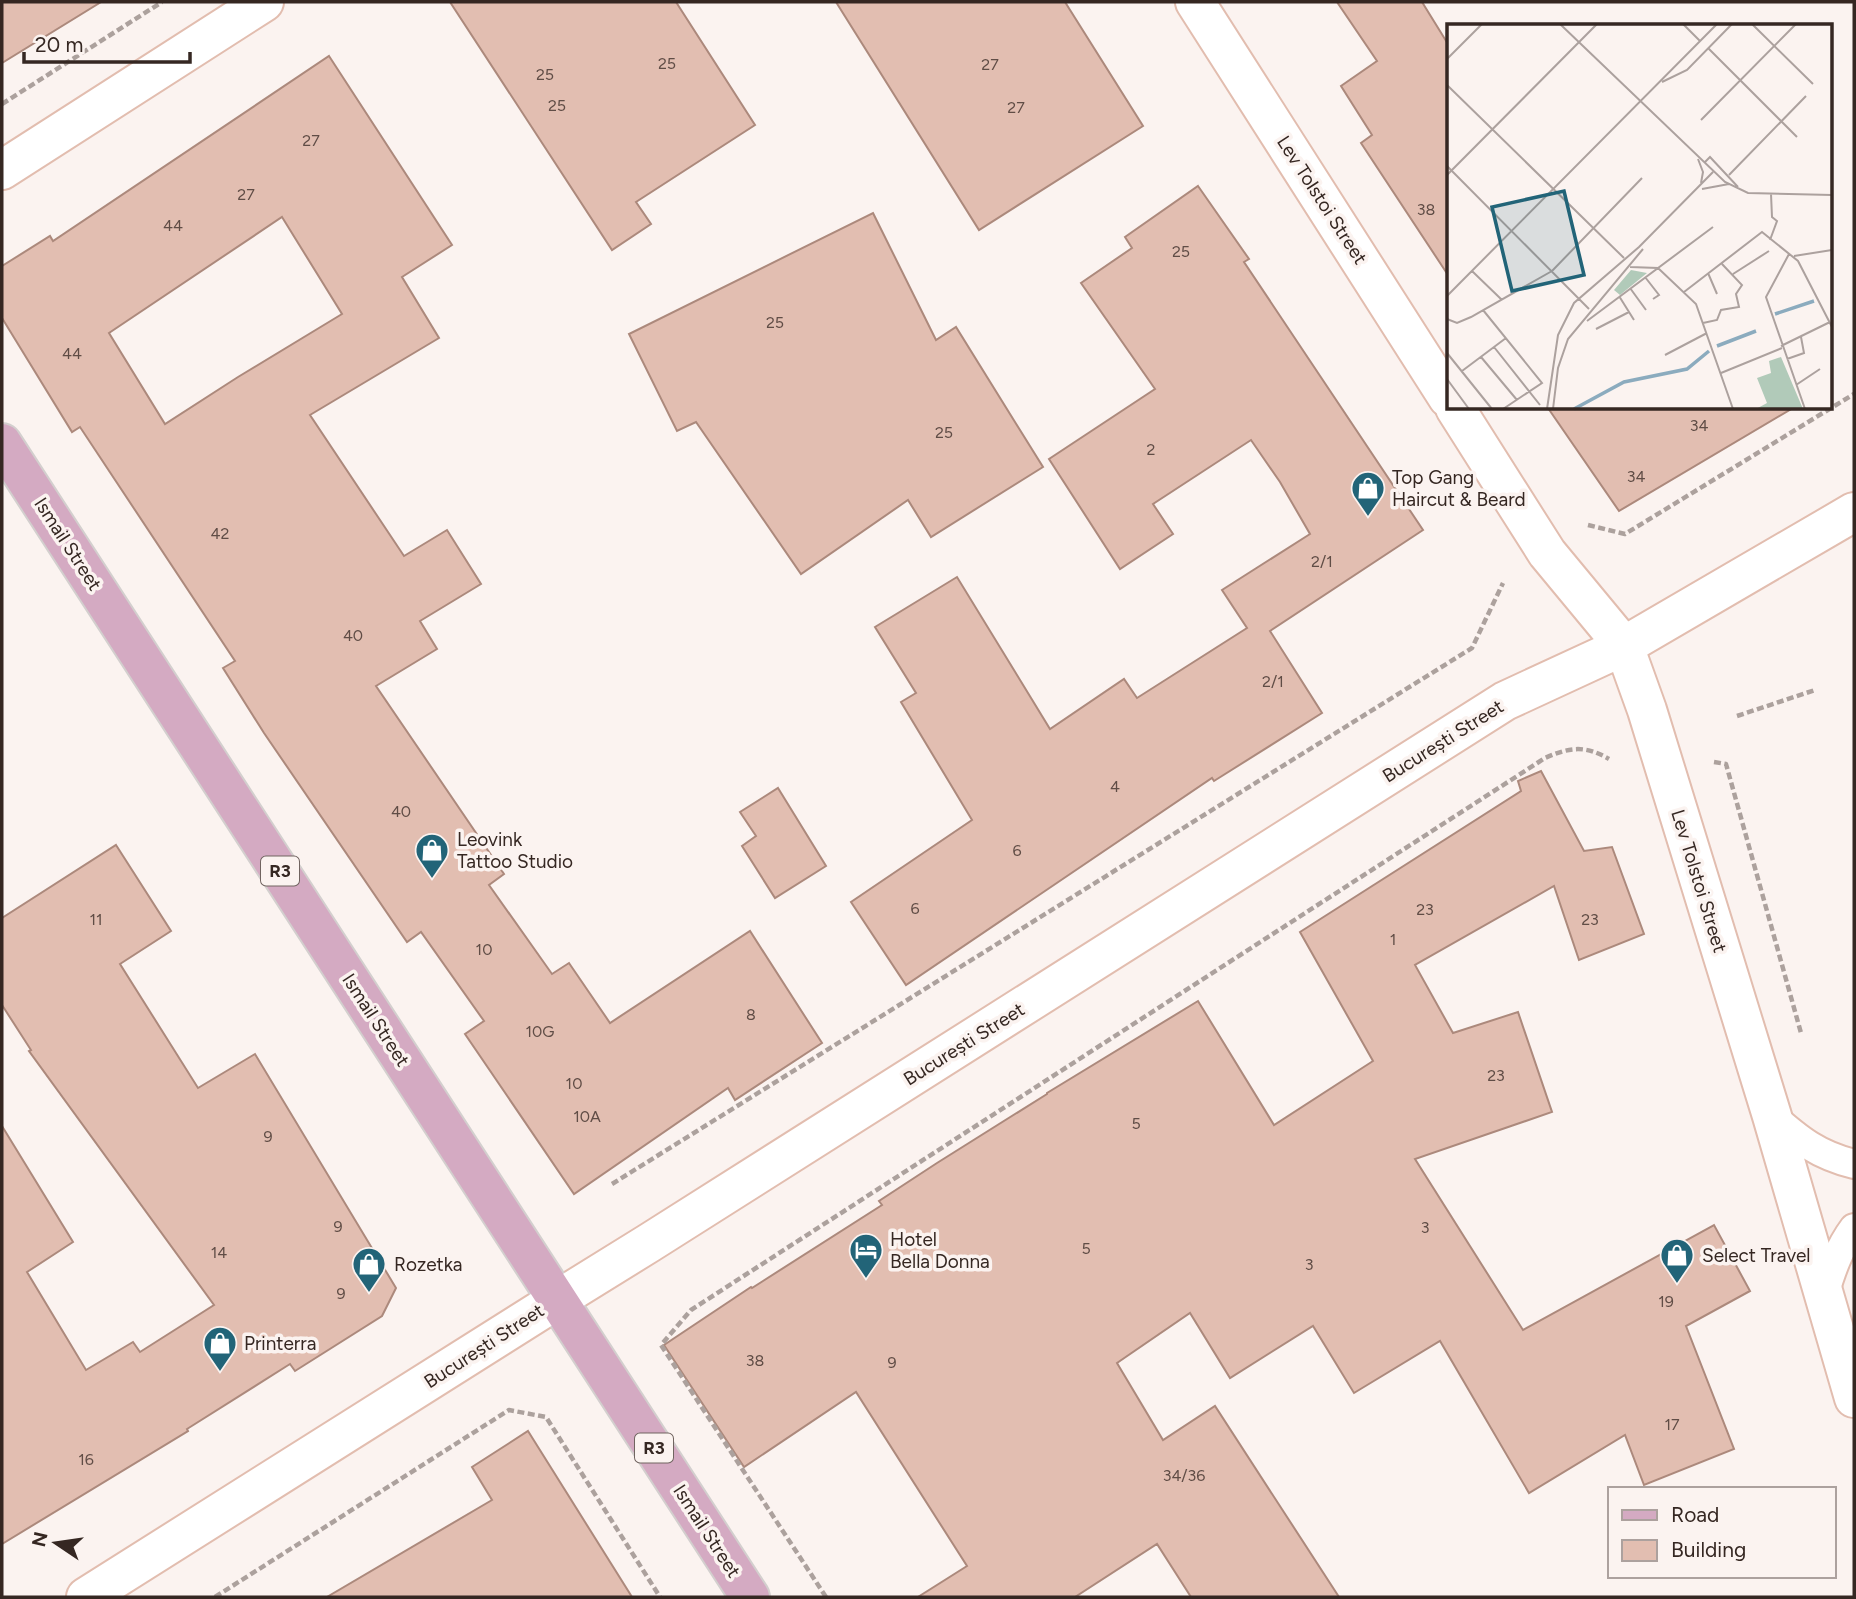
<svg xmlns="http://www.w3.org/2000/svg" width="1856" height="1599" font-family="Figtree,sans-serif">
<rect width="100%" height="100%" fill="#fbf3f0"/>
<g fill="#e2beb1" stroke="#ac897c" stroke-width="2" fill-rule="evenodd">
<path d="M2 2H101L2 63Z"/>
<path d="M450 2H676L755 125 636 202 651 224 612 250Z"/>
<path d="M836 2H1065L1143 126 979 230Z"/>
<path d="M1337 2H1422L1448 44V275L1361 143 1372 135 1341 86 1377 61Z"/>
<path d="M329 56 452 245 402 277 439 338 310 415 404 556 447 530 481 584 420 621 437 649 376 686 504 874 489 885 552 974 569 963 610 1023 750 931 822 1043 735 1100 728 1088 574 1194 465 1034 484 1021 421 932 407 942 264 733 223 668 235 661 80 427 72 432 2 318V266L50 236 53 241ZM282 217 342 314 238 377 165 424 109 333Z"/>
<path d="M1198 186 1249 259 1244 262 1423 530 1270 631 1322 713 1214 781 1212 778 906 985 851 902 972 820 901 702 916 693 875 627 957 577 1050 729 1124 679 1137 698 1247 628 1222 590 1310 534 1280 482 1251 440 1153 504 1173 534 1120 569 1049 459 1155 389 1081 283 1132 248 1125 237Z"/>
<path d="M873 213 936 340 956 327 1043 467 931 537 908 500 801 574 696 422 677 431 629 334Z"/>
<path d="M1548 408H1793L1619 511Z"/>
<path d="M1541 771 1584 851 1612 847 1644 934 1579 960 1554 886 1415 965 1453 1033 1518 1012 1552 1112 1415 1159 1523 1330 1714 1225 1750 1291 1686 1326 1734 1449 1644 1485 1625 1435 1529 1493 1440 1341 1354 1393 1313 1326 1230 1378 1190 1313 1117 1363 1163 1440 1215 1406 1339 1597H1191L1157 1544 1075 1597H918L967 1566 856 1392 744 1467 664 1345 751 1287 752 1288 882 1205 879 1201 937 1163 1047 1094V1093L1198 1001 1274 1125 1373 1061 1300 932 1521 791 1518 781Z"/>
<path d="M778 788 826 866 775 898 742 846 756 836 740 812Z"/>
<path d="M116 845 171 931 120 964 198 1088 255 1054 396 1288 382 1316 295 1371 290 1364 187 1429 188 1431 2 1544V1126L73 1242 27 1272 86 1370 133 1342 140 1352 214 1305 29 1051 31 1050 2 1005V918Z"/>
<path d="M528 1431 632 1597H327L492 1500 472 1467Z"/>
</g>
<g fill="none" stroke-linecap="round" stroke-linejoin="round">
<defs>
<g id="lane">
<path d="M1772 1116C1799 1140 1818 1155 1854 1164"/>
<path d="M1824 1295C1831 1271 1839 1248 1854 1228"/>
</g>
<g id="street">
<path d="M1195 2 1448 398"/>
<path d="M1455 408 1547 553 1624 646"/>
</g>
<g id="secondary">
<path d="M2 170 264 2"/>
<path d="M1624 646 1647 710 1772 1116 1854 1398"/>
<path d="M86 1597 557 1300 649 1243 1505 701 1624 646 1854 512"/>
</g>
<path id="primary" d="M2 443 750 1597"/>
</defs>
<use href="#lane" stroke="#e2bdaf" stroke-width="32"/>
<use href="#street" stroke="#e2bdaf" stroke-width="42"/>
<use href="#secondary" stroke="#e2bdaf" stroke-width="42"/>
<use href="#primary" stroke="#d3cfce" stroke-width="42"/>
<g stroke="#aca19d" stroke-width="4.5" stroke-dasharray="7 3.5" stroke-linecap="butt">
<path d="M2 104 162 2"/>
<path d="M1588 525 1625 534 1854 394"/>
<path d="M1737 716 1815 690"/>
<path d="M1714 762 1726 764 1801 1033"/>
<path d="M612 1184 1472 648 1503 583"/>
<path d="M215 1597 509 1410 546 1417 660 1597"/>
<path d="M826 1597 661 1345 691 1310 1545 758C1570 747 1585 745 1609 759"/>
</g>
<use href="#lane" stroke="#fff" stroke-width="28"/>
<use href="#street" stroke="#fff" stroke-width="38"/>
<use href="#secondary" stroke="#fff" stroke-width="38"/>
<use href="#primary" stroke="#d4aac2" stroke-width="38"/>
</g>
<defs>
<symbol id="shop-pin" viewBox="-11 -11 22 30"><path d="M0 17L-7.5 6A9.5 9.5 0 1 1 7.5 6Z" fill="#226478" stroke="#fbf3f0"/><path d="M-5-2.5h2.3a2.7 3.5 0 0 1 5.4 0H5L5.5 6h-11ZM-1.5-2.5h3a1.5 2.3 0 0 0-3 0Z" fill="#fff"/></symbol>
<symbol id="hotel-pin" viewBox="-11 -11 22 30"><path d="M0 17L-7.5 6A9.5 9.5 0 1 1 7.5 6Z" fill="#226478" stroke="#fbf3f0"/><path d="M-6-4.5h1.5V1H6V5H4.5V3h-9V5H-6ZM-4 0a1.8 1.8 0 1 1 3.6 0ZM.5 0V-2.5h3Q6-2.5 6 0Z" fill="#fff"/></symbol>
</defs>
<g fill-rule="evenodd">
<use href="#shop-pin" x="1349" y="469" width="38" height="52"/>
<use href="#shop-pin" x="413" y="831" width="38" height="52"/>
<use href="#hotel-pin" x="847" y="1231" width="38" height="52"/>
<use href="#shop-pin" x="1658" y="1236" width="38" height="52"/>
<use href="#shop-pin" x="350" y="1245" width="38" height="52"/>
<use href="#shop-pin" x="201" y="1324" width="38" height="52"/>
</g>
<g text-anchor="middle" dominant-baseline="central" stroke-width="7" stroke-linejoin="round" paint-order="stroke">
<g font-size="16" fill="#604d46">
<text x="667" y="63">25</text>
<text x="990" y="64">27</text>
<text x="545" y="74">25</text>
<text x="557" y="105">25</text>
<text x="1016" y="107">27</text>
<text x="311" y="140">27</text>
<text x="246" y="194">27</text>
<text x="1426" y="209">38</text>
<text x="173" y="225">44</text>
<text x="1181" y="251">25</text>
<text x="775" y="322">25</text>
<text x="72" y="353">44</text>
<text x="1699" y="425">34</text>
<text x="944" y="432">25</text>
<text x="1151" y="449">2</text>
<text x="1636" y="476">34</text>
<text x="220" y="533">42</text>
<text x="1322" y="561">2/1</text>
<text x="353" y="635">40</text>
<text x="1273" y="681">2/1</text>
<text x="1115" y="786">4</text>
<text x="401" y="811">40</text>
<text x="1017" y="850">6</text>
<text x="915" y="908">6</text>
<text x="1425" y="909">23</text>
<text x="96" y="919">11</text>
<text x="1590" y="919">23</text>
<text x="1393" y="939">1</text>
<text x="484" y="949">10</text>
<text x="751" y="1014">8</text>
<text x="540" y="1031">10G</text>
<text x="1496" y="1075">23</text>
<text x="574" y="1083">10</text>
<text x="587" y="1116">10A</text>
<text x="1136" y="1123">5</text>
<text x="268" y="1136">9</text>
<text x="338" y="1226">9</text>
<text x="1425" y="1227">3</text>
<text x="1086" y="1248">5</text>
<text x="219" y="1252">14</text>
<text x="1309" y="1264">3</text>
<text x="341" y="1293">9</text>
<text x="1666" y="1301">19</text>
<text x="755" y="1360">38</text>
<text x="892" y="1362">9</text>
<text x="1672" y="1424">17</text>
<text x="86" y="1459">16</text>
<text x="1184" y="1475">34/36</text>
</g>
<g fill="#fbf3f0" stroke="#706460" stroke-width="2">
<rect x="261" y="856.5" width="38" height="29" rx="5"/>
<rect x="635" y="1433.5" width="38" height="29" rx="5"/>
</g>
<g font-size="18" font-weight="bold" fill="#352722">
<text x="280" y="871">R3</text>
<text x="654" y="1448">R3</text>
</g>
<g font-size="19" fill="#352722" stroke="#fbf3f0">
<text transform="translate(1322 200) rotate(57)">Lev Tolstoi Street</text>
<text transform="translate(68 544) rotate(57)">Ismail Street</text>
<text transform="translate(1443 741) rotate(-32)">București Street</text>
<text transform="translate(1699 881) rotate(73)">Lev Tolstoi Street</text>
<text transform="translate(376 1020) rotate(57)">Ismail Street</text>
<text transform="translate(964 1044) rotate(-32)">București Street</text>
<text transform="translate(484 1346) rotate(-33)">București Street</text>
<text transform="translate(707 1531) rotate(57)">Ismail Street</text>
</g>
<g font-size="19" fill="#352722" stroke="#fbf3f0" text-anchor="start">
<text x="1392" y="477">Top Gang<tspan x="1392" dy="22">Haircut &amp; Beard</tspan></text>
<text x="457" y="839">Leovink<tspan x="457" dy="22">Tattoo Studio</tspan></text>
<text x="890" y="1239">Hotel<tspan x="890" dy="22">Bella Donna</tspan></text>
<text x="1702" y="1255">Select Travel</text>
<text x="394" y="1264">Rozetka</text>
<text x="244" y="1343">Printerra</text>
</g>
</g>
<g transform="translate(1447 24)">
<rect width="385" height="385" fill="#fbf3f0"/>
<path d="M184 246 200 249 173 271 167 266ZM334 333 356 385H309L320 379 310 354 324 349 322 337Z" fill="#b1cab9"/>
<path fill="none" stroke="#8babbe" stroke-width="3.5" d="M328 290 367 277M270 322 309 307M127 385 177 358 240 345 262 327"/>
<path fill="none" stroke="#aca19e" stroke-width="2" d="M113 0 278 158 301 169 385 171M236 0 253 17M305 0 366 60M261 24 350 113M0 35 35 0M215 58 240 46 285 0M0 61 177 234M254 96 349 0M251 135 256 148 254 159M257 139 263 133 291 163M0 142 142 285M0 151 150 0M282 151 359 72M255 165 282 160M323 216 330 197 325 193 324 170M342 230 319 273 358 385M347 232 385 226M183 243 211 244 249 280 286 385M25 247 55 276M105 247 195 154M261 249 270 270M286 250 322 227M198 253 212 271 206 275M183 264 199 286M237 268 315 208 351 237 385 303M0 272 270 0M172 272 187 296M36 286 95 359 56 385M0 295 10 299 24 293 105 247M140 297 266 203M256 299 270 296 274 286 292 283 289 270 295 261 275 240M149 305 182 288M334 322 383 298M47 323 93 381M0 329 45 385M218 331 260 309M34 333 70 376M340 335 357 329 354 313M15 347 59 314M274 349 335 324M0 355 22 385M349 361 373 345M100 385 111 311 127 279 192 223 266 148M106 385 111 344 121 315 196 225"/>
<path fill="#226478" fill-opacity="0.15" stroke="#226478" stroke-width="3.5" d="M117 167 137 251 65 267 45 183Z"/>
<rect width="385" height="385" fill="none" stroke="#352722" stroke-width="3.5"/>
</g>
<rect width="1856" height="1599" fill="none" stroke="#352722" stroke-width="7"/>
<rect x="1608" y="1487" width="228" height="91" fill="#fbf3f0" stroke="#aca19e" stroke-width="2"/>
<rect x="1622" y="1510" width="35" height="10" fill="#d4aac2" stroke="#aca19e" stroke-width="2"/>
<text x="1671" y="1522" font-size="21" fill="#352722">Road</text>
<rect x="1622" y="1540" width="35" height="21" fill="#e2beb1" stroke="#aca19e" stroke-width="2"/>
<text x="1671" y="1557" font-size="21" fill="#352722">Building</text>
<g transform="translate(56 1543) rotate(283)" stroke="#fbf3f0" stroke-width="5" paint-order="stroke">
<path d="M0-5L12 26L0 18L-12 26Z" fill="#352722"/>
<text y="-10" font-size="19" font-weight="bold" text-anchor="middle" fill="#352722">N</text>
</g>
<path d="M24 52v10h166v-10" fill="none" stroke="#352722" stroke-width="3.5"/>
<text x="35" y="52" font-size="21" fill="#352722" stroke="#fbf3f0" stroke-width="5" paint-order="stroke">20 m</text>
</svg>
